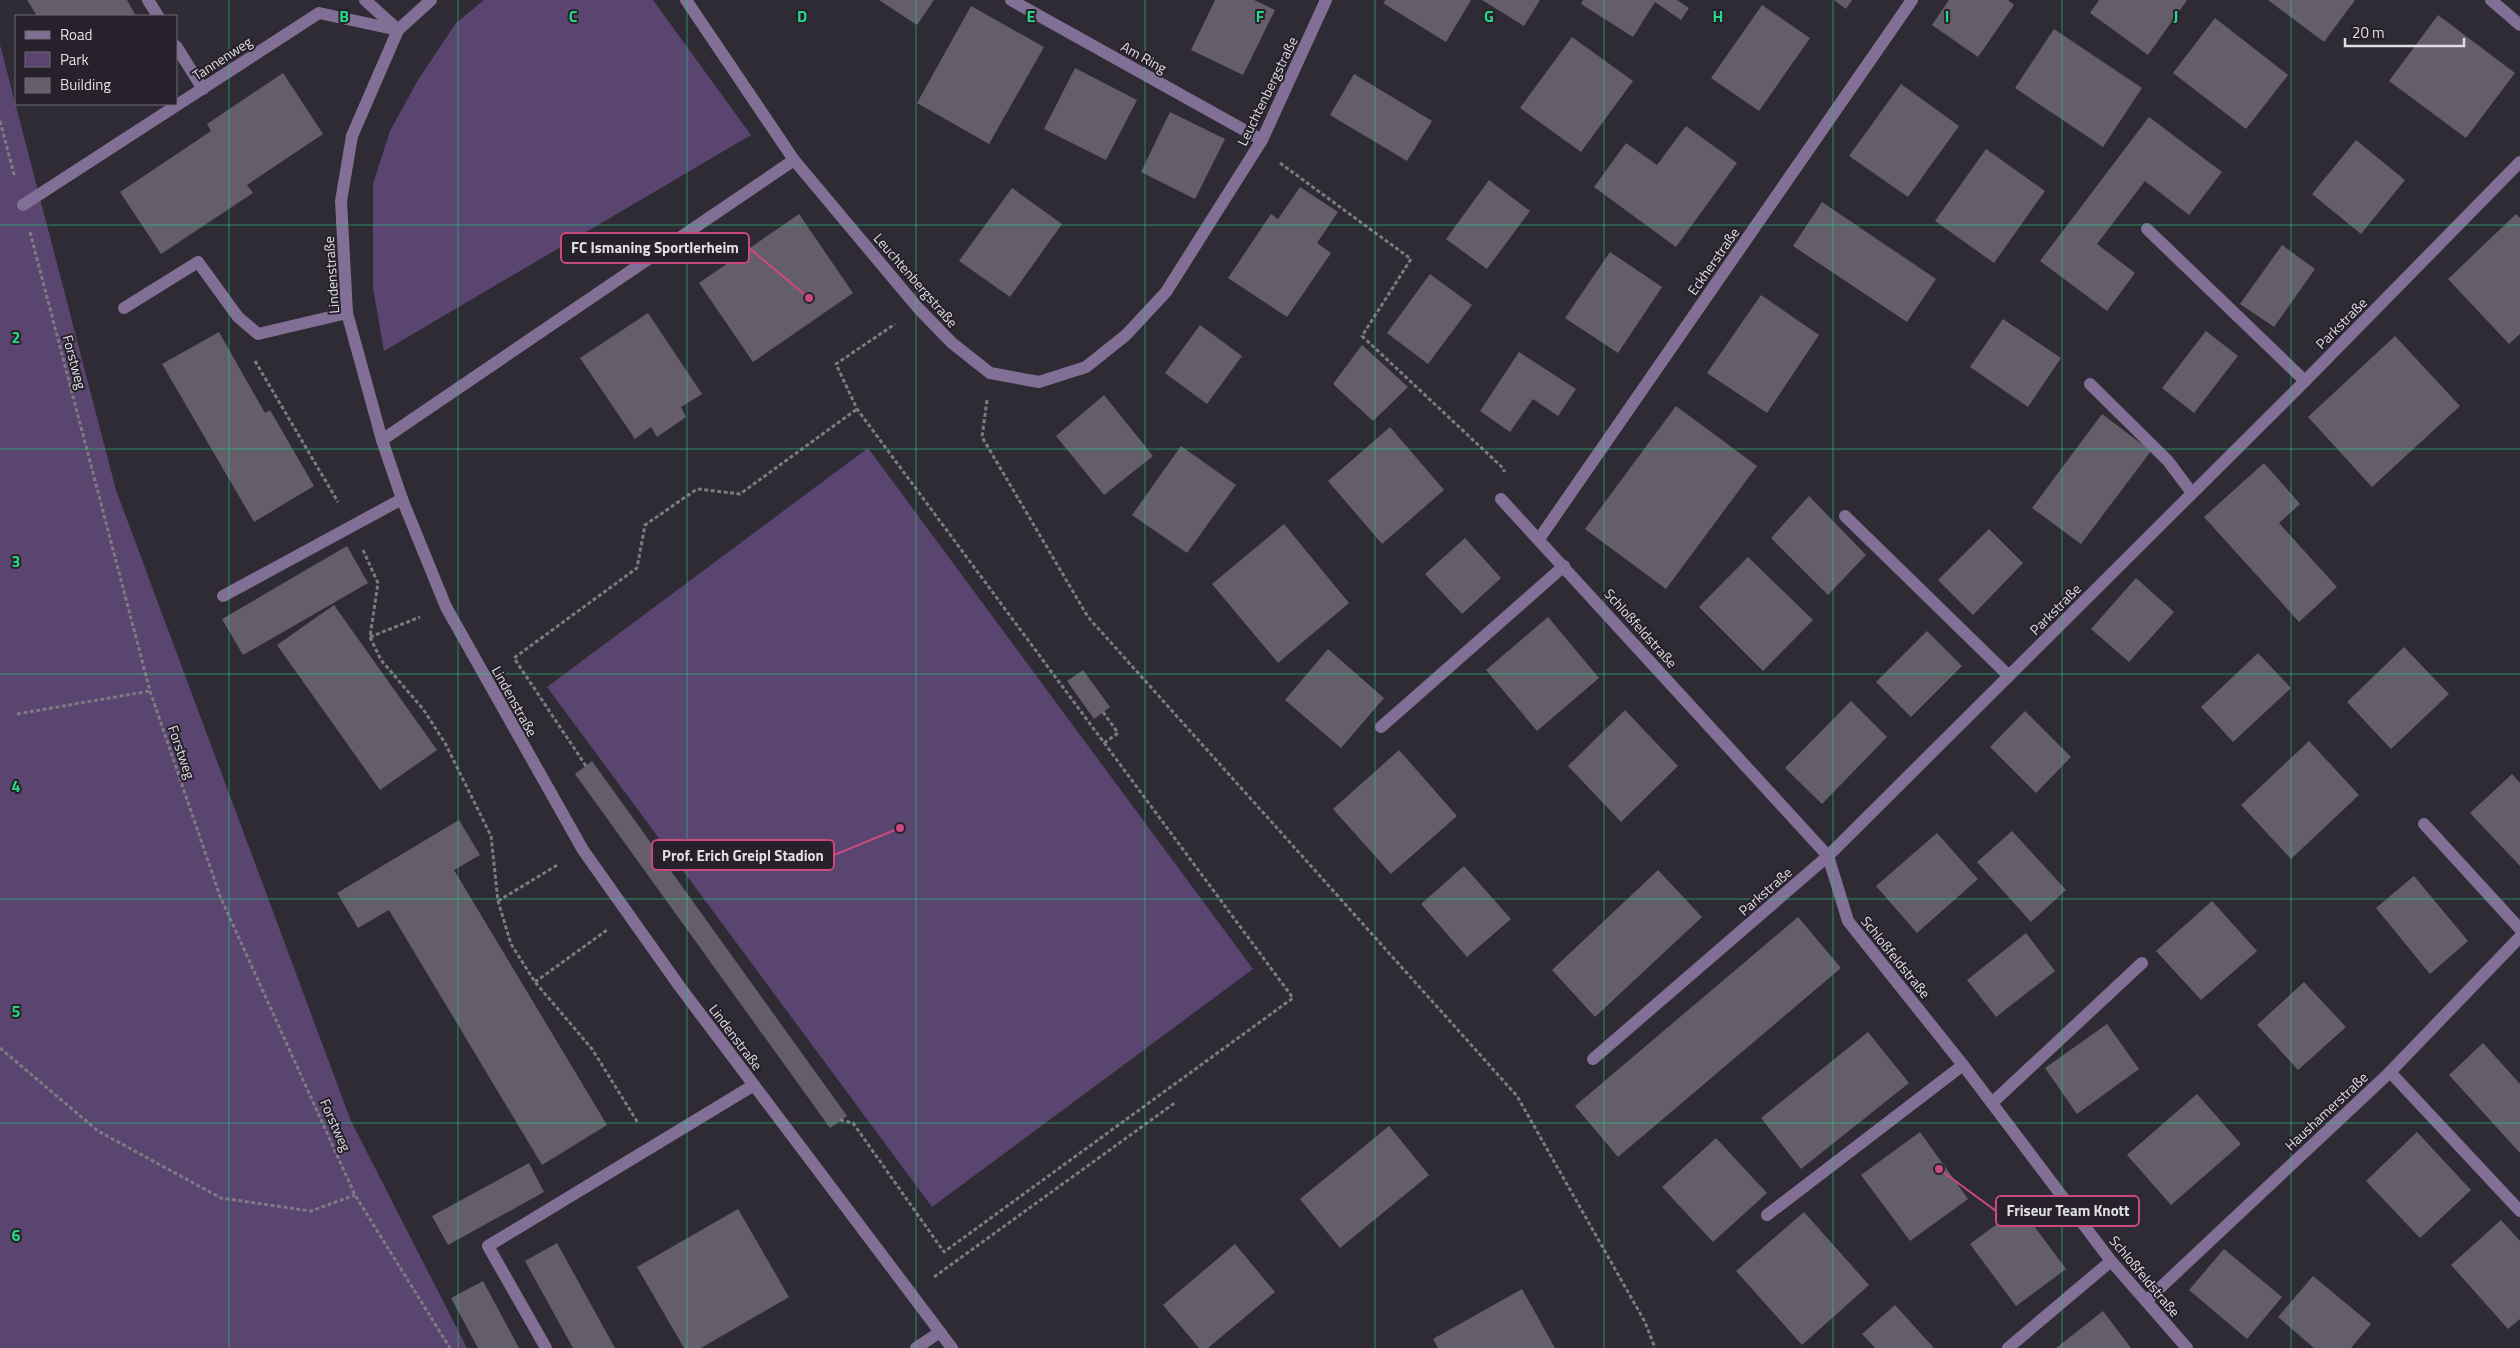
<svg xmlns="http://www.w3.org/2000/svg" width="2520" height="1348" font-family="'Titillium Web',sans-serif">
<rect width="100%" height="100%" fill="#2f2b35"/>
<g fill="#59456f">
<path d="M484 0H653L751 135 384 351 373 288V184L390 131 418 80 456 23Z"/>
<path d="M0 45 116 490 351 1121 467 1348H0Z"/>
<path d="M868 448 1253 969 932 1207 547 687Z"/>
</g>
<g fill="#635e69">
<path d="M27 0H127L136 16H37Z"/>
<path d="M879 0H934L917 25Z"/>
<path d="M1215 0H1254L1275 10 1243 75 1191 50Z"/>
<path d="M1386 0H1471L1446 42 1383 3Z"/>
<path d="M1482 0H1540L1524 26Z"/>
<path d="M1583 0H1677L1689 8 1681 20 1655 2 1633 37 1581 4Z"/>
<path d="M1834 0H1852L1846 9Z"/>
<path d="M1949 0H2008L2014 5 1978 57 1932 25Z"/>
<path d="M2099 0H2187L2148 55 2090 13Z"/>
<path d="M2268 0H2355L2324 42Z"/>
<path d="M1762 5 1810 38 1759 111 1711 78Z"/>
<path d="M971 6 1044 47 989 144 917 103Z"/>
<path d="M2438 15 2515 73 2466 138 2389 81Z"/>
<path d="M2215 18 2288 75 2246 129 2173 73Z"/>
<path d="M2054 29 2142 88 2103 147 2015 88Z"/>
<path d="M1572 37 1633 81 1581 152 1520 108Z"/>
<path d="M1075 68 1137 100 1106 160 1044 129Z"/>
<path d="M283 73 323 134 247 185 253 193 161 254 120 192 211 131 207 124Z"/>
<path d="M1354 74 1432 121 1407 161 1330 115Z"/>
<path d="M1901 84 1959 126 1908 197 1849 156Z"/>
<path d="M1170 112 1225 139 1195 199 1141 172Z"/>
<path d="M2149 117 2222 172 2189 215 2145 181 2097 244 2135 273 2107 311 2040 261Z"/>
<path d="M1686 126 1737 163 1676 247 1594 187 1626 143 1657 165Z"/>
<path d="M2356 140 2405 180 2361 234 2312 194Z"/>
<path d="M1986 149 2045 191 1994 263 1935 221Z"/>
<path d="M1489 180 1530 211 1487 269 1446 239Z"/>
<path d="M1300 187 1338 212 1317 243 1331 253 1287 317 1228 278 1271 214 1278 219Z"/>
<path d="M1012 188 1062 224 1010 297 959 261Z"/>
<path d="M1822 202 1936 279 1907 322 1793 246Z"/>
<path d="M799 214 853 293 753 362 699 283Z"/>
<path d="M2516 214 2520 218V334L2509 344 2448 279Z"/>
<path d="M2282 245 2315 269 2274 327 2240 304Z"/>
<path d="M1610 252 1662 287 1618 353 1565 318Z"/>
<path d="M1430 274 1472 305 1428 364 1387 333Z"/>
<path d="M1761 295 1819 335 1767 413 1707 373Z"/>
<path d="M648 313 702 394 681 407 686 417 657 437 651 427 635 439 580 358Z"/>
<path d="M2003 319 2061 358 2028 407 1970 367Z"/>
<path d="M1200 325 1242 356 1207 404 1165 373Z"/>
<path d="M2206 331 2238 356 2194 413 2162 388Z"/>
<path d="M219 332 265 413 270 410 314 486 254 522 162 364Z"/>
<path d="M2395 336 2460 406 2372 487 2308 417Z"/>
<path d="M1362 345 1408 387 1373 421 1333 384Z"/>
<path d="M1519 352 1576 389 1558 416 1533 399 1510 432 1480 411Z"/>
<path d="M1104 395 1153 456 1104 495 1056 436Z"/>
<path d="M1676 406 1757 466 1666 589 1585 529Z"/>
<path d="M2102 414 2151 451 2081 544 2032 508Z"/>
<path d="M1390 427 1444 490 1382 544 1328 481Z"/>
<path d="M1181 446 1236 485 1187 553 1132 515Z"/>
<path d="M2264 463 2300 504 2279 523 2337 587 2299 622 2204 517Z"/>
<path d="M1809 496 1866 555 1828 595 1771 538Z"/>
<path d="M1284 524 1349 603 1278 663 1212 584Z"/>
<path d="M1989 529 2023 563 1973 615 1938 580Z"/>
<path d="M1465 538 1501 578 1462 614 1425 574Z"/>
<path d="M347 546 368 583 243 655 222 619Z"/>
<path d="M1748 557 1813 620 1763 671 1699 607Z"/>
<path d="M2136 578 2174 612 2129 662 2091 629Z"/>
<path d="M334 605 437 750 380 790 277 645Z"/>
<path d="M1548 617 1599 678 1537 731 1486 670Z"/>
<path d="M1927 631 1962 666 1911 717 1876 682Z"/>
<path d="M2404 647 2449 694 2391 749 2347 702Z"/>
<path d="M1328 649 1384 698 1341 748 1285 700Z"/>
<path d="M2258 653 2291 688 2233 742 2201 707Z"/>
<path d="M1083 670 1110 707 1094 719 1067 681Z"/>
<path d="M1851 701 1887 737 1822 804 1785 768Z"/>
<path d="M1625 710 1678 766 1621 822 1568 766Z"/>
<path d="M2025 711 2071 757 2036 793 1990 747Z"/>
<path d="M2309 741 2359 795 2291 859 2241 805Z"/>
<path d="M1399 750 1457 816 1391 874 1333 809Z"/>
<path d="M592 761 847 1116 830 1128 575 774Z"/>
<path d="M2512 774 2520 783V866L2470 813Z"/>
<path d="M459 820 480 855 454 870 607 1125 542 1165 389 910 358 928 337 893Z"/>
<path d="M2012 831 2066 890 2031 922 1977 862Z"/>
<path d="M1937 833 1978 879 1917 933 1876 886Z"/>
<path d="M1464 866 1511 919 1467 957 1421 904Z"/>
<path d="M1658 870 1702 917 1595 1017 1552 970Z"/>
<path d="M2414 876 2468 941 2430 974 2376 908Z"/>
<path d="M2212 901 2257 951 2201 1000 2156 951Z"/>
<path d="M1798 917 1841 968 1618 1157 1575 1106Z"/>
<path d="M2026 933 2055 971 1996 1017 1967 980Z"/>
<path d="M2304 982 2346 1027 2298 1070 2257 1025Z"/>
<path d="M2107 1024 2139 1069 2077 1114 2045 1068Z"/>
<path d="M1868 1032 1909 1083 1801 1169 1761 1118Z"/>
<path d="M2483 1043 2520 1084V1153L2449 1075Z"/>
<path d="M2197 1094 2241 1144 2171 1205 2127 1155Z"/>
<path d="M1389 1126 1429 1175 1340 1248 1300 1199Z"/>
<path d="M1920 1132 1968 1199 1910 1241 1861 1175Z"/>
<path d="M2417 1132 2471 1190 2420 1238 2366 1181Z"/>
<path d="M1716 1138 1767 1193 1713 1242 1662 1187Z"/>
<path d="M529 1163 544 1192 448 1245 432 1216Z"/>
<path d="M2020 1207 2066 1269 2016 1306 1970 1244Z"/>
<path d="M738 1209 789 1297 701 1348H684L637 1267Z"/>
<path d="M1804 1212 1869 1285 1802 1345 1736 1271Z"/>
<path d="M2501 1220 2520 1241V1319L2508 1329 2451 1265Z"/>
<path d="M557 1243 615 1348H573L525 1261Z"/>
<path d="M1235 1244 1275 1292 1208 1348H1199L1163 1305Z"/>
<path d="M2224 1249 2282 1297 2247 1339 2189 1290Z"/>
<path d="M2313 1276 2371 1324 2351 1348H2314L2278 1317Z"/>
<path d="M483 1281 519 1348H478L451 1298Z"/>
<path d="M1522 1289 1555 1348H1438L1433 1339Z"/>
<path d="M1895 1305 1934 1348H1875L1862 1334Z"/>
<path d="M2103 1311 2131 1348H2056Z"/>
</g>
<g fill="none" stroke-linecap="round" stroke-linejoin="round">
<g stroke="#7d7a82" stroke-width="3" stroke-dasharray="4 2.5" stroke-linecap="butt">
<path d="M0 121 15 178"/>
<path d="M1280 163 1411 259 1362 336 1504 469V472"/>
<path d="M30 232 150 691 220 896 355 1195 450 1348"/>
<path d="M255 361 338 502"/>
<path d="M987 400 982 437 1088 617 1517 1096 1645 1322 1655 1348"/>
<path d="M363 550 378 583 370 637 381 660 423 709 445 743 491 836 498 901 511 944 535 982 592 1049 638 1123"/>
<path d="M370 637 420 617"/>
<path d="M1103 712 1118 733 1104 743"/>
<path d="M17 714 150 691"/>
<path d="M586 766 514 658 637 568 645 525 697 489 740 494 857 409"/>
<path d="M498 901 559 864"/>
<path d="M535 982 607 930"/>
<path d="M0 1048 98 1131 221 1198 311 1211 355 1195"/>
<path d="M840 1120 853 1123 944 1252 1293 998 857 409 836 364 895 324"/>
<path d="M934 1277 1176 1102"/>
</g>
<g stroke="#816f95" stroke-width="12">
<path d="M148 0 158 16"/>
<path d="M365 0 396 28"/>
<path d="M431 0 398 30 352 136 341 201 347 313 382 440 402 499 446 607 583 850 680 987 952 1348"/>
<path d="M686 0 794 160 918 308 952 343 990 373 1039 382 1086 367 1126 335 1166 292 1262 140 1326 0"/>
<path d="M1011 0 1262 140"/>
<path d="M2491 0 2520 25"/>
<path d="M176 46 203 89"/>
<path d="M23 205 319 13 398 30"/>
<path d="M2147 229 2305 381"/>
<path d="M124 308 198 262 238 317 258 334 347 313"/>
<path d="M2090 384 2168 461 2192 493"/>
<path d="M382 440 794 160"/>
<path d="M1501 499 1828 856 1848 921 1963 1065 2111 1261 2187 1348"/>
<path d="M1845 516 2009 676"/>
<path d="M1539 539 1912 0"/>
<path d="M223 596 402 499"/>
<path d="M1381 727 1564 566"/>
<path d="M2424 824 2520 929"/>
<path d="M1593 1059 1828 856 2305 381 2520 162"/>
<path d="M2390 1072 2520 1211"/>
<path d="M1992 1103 2142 963"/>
<path d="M1767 1215 1963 1065"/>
<path d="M2146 1301 2390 1072 2520 937"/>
<path d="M546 1348 488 1246 754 1085"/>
<path d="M916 1348 940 1332"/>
<path d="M2008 1348 2111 1261"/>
</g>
</g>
<path fill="none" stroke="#26d886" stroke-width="1" stroke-opacity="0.55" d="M229 0V1348M458 0V1348M687 0V1348M916 0V1348M1145 0V1348M1375 0V1348M1604 0V1348M1833 0V1348M2062 0V1348M2291 0V1348M0 225H2520M0 449H2520M0 674H2520M0 899H2520M0 1123H2520"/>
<g text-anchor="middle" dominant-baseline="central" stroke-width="4" stroke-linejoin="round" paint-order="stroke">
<g font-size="14" fill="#e0dee4" stroke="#26212b">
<text transform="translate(1144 57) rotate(29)">Am Ring</text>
<text transform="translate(222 58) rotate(-33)">Tannenweg</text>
<text transform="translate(1267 91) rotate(-64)">Leuchtenbergstraße</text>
<text transform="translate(1713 261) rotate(-55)">Eckherstraße</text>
<text transform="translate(331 275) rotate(-94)">Lindenstraße</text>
<text transform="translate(916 280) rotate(49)">Leuchtenbergstraße</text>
<text transform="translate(2341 323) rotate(-45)">Parkstraße</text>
<text transform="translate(75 362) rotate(75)">Forstweg</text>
<text transform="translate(2055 609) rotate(-45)">Parkstraße</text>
<text transform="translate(1641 628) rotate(48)">Schloßfeldstraße</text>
<text transform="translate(515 701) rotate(61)">Lindenstraße</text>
<text transform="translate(182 752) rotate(71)">Forstweg</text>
<text transform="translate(1765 891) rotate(-41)">Parkstraße</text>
<text transform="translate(1896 957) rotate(51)">Schloßfeldstraße</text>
<text transform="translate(736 1037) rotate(53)">Lindenstraße</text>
<text transform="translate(2326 1111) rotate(-43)">Haushamerstraße</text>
<text transform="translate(336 1125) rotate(66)">Forstweg</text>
<text transform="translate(2145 1276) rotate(50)">Schloßfeldstraße</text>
</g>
</g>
<g font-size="16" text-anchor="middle" font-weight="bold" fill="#26d886" stroke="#26212b" stroke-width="4" stroke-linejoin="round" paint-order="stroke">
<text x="344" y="22">B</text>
<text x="573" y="22">C</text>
<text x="802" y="22">D</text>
<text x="1031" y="22">E</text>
<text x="1260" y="22">F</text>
<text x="1489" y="22">G</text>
<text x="1718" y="22">H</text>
<text x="1947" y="22">I</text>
<text x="2176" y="22">J</text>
<text x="16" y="343">2</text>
<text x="16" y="567">3</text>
<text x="16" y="792">4</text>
<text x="16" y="1017">5</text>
<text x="16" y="1241">6</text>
</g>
<path fill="none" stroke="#ca4a7d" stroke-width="2" d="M809 298L749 248M900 828L834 855M1939 1169L1996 1211"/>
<g fill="#ca4a7d" stroke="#26212b" stroke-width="2">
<circle cx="809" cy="298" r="5"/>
<circle cx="900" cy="828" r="5"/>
<circle cx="1939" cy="1169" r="5"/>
</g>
<g fill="#26212b" stroke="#ca4a7d" stroke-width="2">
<rect x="561" y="233" width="188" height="30" rx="5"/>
<rect x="652" y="840" width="182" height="30" rx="5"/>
<rect x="1996" y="1196" width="143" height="30" rx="5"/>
</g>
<g font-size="15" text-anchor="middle" font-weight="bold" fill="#e0dee4">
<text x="655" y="253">FC Ismaning Sportlerheim</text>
<text x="743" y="861">Prof. Erich Greipl Stadion</text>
<text x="2068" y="1216">Friseur Team Knott</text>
</g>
<rect x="15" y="15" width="162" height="90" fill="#26212b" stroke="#706d75"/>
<rect x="25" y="31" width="25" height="8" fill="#816f95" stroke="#706d75"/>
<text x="60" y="40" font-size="15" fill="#e0dee4">Road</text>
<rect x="25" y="52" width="25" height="15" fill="#59456f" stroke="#706d75"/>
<text x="60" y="65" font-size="15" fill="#e0dee4">Park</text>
<rect x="25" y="78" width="25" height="15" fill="#635e69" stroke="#706d75"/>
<text x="60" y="90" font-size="15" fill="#e0dee4">Building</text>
<path d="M2345 38v8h119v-8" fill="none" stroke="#e0dee4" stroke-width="2.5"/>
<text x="2352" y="38" font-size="15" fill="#e0dee4" stroke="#26212b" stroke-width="4" paint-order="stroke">20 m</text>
</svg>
